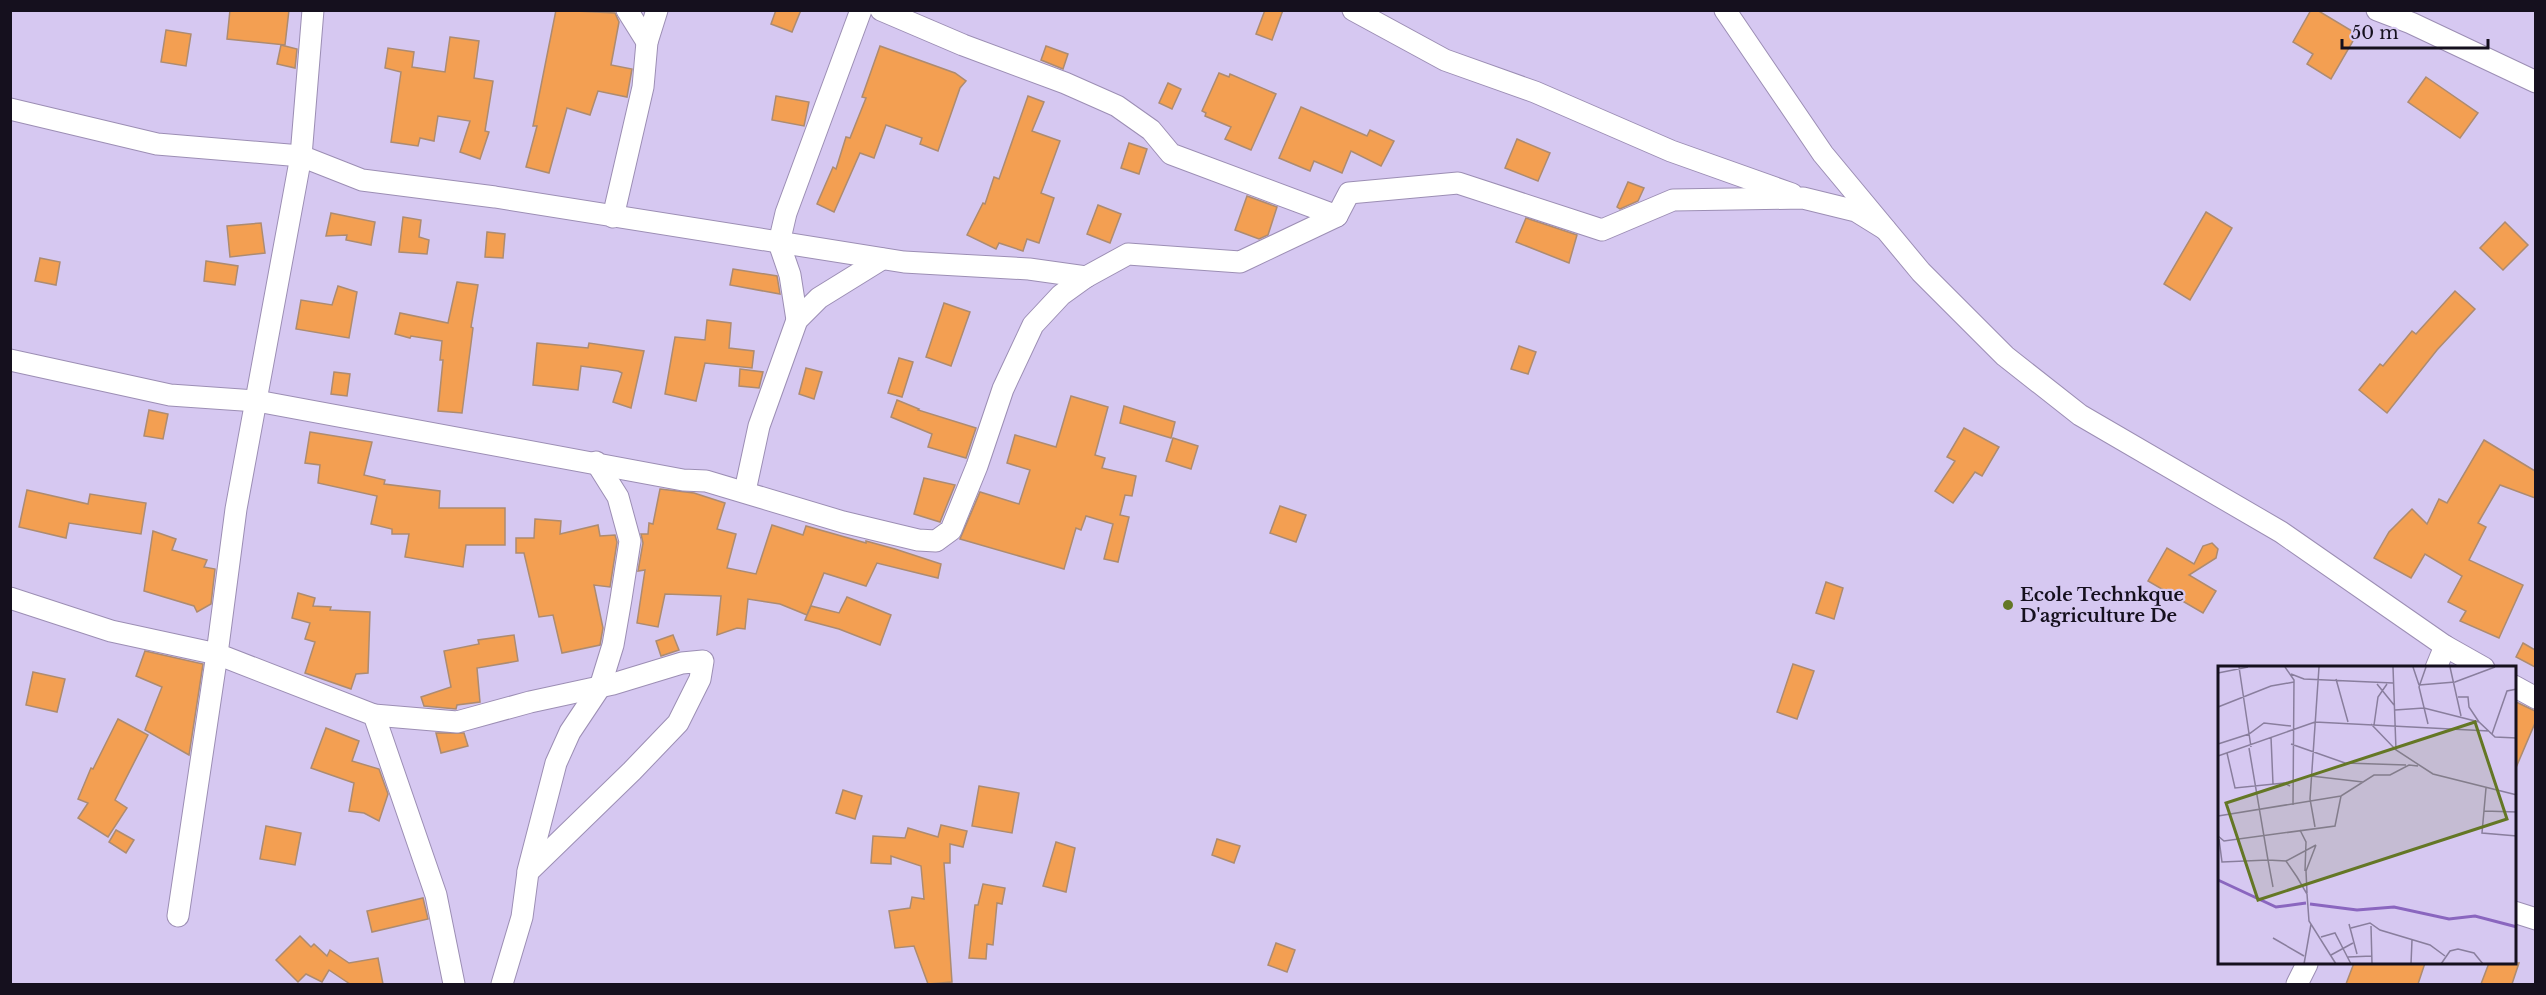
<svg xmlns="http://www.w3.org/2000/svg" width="2546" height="995" font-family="'Libre Baskerville',serif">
<rect width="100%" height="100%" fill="#d6c8f1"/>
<g fill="#f39f52" stroke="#ad8b70" stroke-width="1.5">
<path d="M230 10H289L285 45 227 39Z"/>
<path d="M556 10 615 13 619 22 611 65 632 69 627 97 598 91 590 115 567 108 549 173 526 167 537 126H533Z"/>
<path d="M776 10H801L792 32 771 24Z"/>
<path d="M1265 10H1283L1272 40 1256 34Z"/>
<path d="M2311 10H2317L2357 34 2331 79 2307 64 2313 54 2293 42Z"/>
<path d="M166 30 191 34 186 66 161 62Z"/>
<path d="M450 37 479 41 474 78 493 81 485 131 489 132 480 159 460 152 470 121 438 116 434 141 420 138 418 146 391 142 401 72 385 68 388 48 414 52 412 67 445 72Z"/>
<path d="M281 45 297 49 295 68 277 64Z"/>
<path d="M880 46 955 73 966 81 960 88 938 151 920 144 922 138 886 125 874 158 860 153 834 212 817 204 833 167 836 169 846 137 850 138 866 98 862 97Z"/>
<path d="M1046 46 1068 54 1063 69 1041 60Z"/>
<path d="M1219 73 1229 77 1230 74 1276 94 1251 150 1225 139 1231 127 1205 116 1206 113 1202 111Z"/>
<path d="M2426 77 2478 113 2460 138 2408 102Z"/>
<path d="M1168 83 1181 89 1172 109 1159 103Z"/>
<path d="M776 96 809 102 804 126 772 120Z"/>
<path d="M1028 96 1044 102 1032 131 1060 141 1041 193 1054 198 1039 243 1027 239 1023 251 999 243 996 249 967 235 983 203 985 204 994 177 999 179Z"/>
<path d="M1301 107 1367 136 1370 130 1394 141 1381 166 1351 151 1342 173 1314 161 1310 171 1279 158Z"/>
<path d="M1517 139 1550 153 1538 181 1505 168Z"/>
<path d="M1129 143 1147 149 1139 174 1121 168Z"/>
<path d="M1628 182 1644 188 1638 201 1620 209 1617 207Z"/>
<path d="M1247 196 1277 207 1268 235 1259 239 1235 230Z"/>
<path d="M1098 205 1121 214 1110 243 1087 234Z"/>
<path d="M2206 212 2232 228 2190 300 2164 284Z"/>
<path d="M331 213 375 222 371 245 346 240 347 235 326 236Z"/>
<path d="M403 217 421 220 419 237 429 240 427 254 399 252Z"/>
<path d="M1526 218 1577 235 1569 263 1516 242Z"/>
<path d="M2505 222 2528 245 2503 270 2480 248Z"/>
<path d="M261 223 265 253 230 257 227 226Z"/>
<path d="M487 232 505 234 503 258 485 257Z"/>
<path d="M40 258 60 262 56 285 35 281Z"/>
<path d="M206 261 238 266 235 285 204 281Z"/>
<path d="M733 269 777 276 780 294 730 285Z"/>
<path d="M457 282 478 285 471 327 473 328 462 413 438 411 443 360H440L442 341 411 336 410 338 395 334 400 313 448 323Z"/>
<path d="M338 286 357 292 349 338 296 329 301 300 332 305Z"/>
<path d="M2455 291 2475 309 2437 350 2387 413 2359 390 2380 364 2383 366 2412 331 2416 334Z"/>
<path d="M944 303 970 312 951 366 926 357Z"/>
<path d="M707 320 731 323 729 348 754 351 752 368 705 363 696 401 665 394 675 337 705 340Z"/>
<path d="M537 343 588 348 589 343 644 351 631 408 613 402 622 373 618 371 581 366 578 390 533 385Z"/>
<path d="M1519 346 1536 352 1528 374 1511 369Z"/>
<path d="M899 358 913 362 902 397 888 393Z"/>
<path d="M806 368 822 372 814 399 799 394Z"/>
<path d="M740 369 763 372 759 388 739 386Z"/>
<path d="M334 372 350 374 347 396 331 394Z"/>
<path d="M1071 396 1108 407 1095 455 1105 458 1102 468 1136 476 1132 496 1125 495 1120 515 1129 517 1118 562 1104 559 1113 524 1086 516 1081 530 1076 528 1064 569 960 539 980 492 1019 504 1030 470 1007 463 1015 435 1056 447Z"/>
<path d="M897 400 919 409 918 410 976 428 966 458 928 447 932 434 891 417Z"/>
<path d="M1124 406 1175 422 1171 438 1120 423Z"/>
<path d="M149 410 168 414 163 439 144 436Z"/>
<path d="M1964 428 1999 447 1982 476 1975 472 1953 503 1935 491 1955 461 1947 457Z"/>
<path d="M310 432 372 442 364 475 385 480 384 484 440 491 439 508H505V545H466L463 567 405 557 409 534H392V529L371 524 377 496 318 483 320 465 305 463Z"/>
<path d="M1173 438 1198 446 1191 469 1166 461Z"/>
<path d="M2484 440 2535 471V498L2500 485 2478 523 2486 527 2469 560 2523 585 2499 638 2460 621 2466 611 2448 602 2462 576 2425 554 2411 578 2374 558 2389 532 2412 509 2427 524 2439 499 2447 503Z"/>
<path d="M924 478 955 485 940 522 914 514Z"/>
<path d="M660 489 694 493 725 503 717 529 736 534 727 568 756 574 772 525 803 535 806 526 866 543V541L895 549 941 564 938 578 877 563 866 586 824 573 807 615 780 604 748 599 745 629 737 628 717 635 721 596 665 594 658 627 637 623 645 570 638 571 643 543 641 534H648L649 523 653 524Z"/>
<path d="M27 490 88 504 90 494 146 503 141 534 69 523 66 538 19 527Z"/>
<path d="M1280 506 1306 515 1296 542 1270 533Z"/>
<path d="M535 519 561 521 560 534 598 525 600 536 615 535 617 542 610 587 594 585 603 628 600 645 562 653 553 615 539 617 524 553H516V538H534Z"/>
<path d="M153 531 176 539 172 550 207 560 204 567 215 569 211 604 197 612 194 606 144 591Z"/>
<path d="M2212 543 2218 549 2216 558 2189 575 2216 591 2203 613 2148 581 2167 548 2194 564 2203 546Z"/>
<path d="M1826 582 1843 588 1834 619 1816 613Z"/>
<path d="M298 593 315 598 313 606 331 607 330 610 370 612 368 673 356 674 351 689 305 673 315 642 305 639 310 623 292 618Z"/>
<path d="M847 597 891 615 880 645 839 629 805 620 811 606 839 613Z"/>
<path d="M514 635 518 661 477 668 480 702 457 705 456 709 424 706 421 697 451 687 444 651 479 644 478 640Z"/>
<path d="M673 635 679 650 661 656 656 641Z"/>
<path d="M2523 643 2535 650V667L2516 657Z"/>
<path d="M145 651 203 664 189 755 145 730 162 687 136 676Z"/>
<path d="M1793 664 1814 671 1797 719 1777 712Z"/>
<path d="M33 672 65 679 57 712 26 705Z"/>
<path d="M2514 701 2535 711V723L2515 770Z"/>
<path d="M118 719 148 735 115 800 127 808 108 837 78 818 88 803 78 799 91 768 93 769Z"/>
<path d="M326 728 359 741 352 761 379 769 388 794 379 821 364 813 349 811 354 783 311 768Z"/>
<path d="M436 733H464L468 746 441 753Z"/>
<path d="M979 786 1019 793 1012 833 972 826Z"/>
<path d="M843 790 862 796 855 819 836 813Z"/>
<path d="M941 825 967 831 963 847 950 844V863H944L952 982 928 984 914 946 895 948 889 911 910 908 912 897 924 899 921 866 891 856V864L871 863 873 836 905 838 908 828 938 837Z"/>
<path d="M266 826 301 833 295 865 260 859Z"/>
<path d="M116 830 134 840 126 853 109 842Z"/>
<path d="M1217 839 1240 846 1234 863 1212 855Z"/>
<path d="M1056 842 1075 848 1066 892 1043 886Z"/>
<path d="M983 884 1005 888 1002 904 997 903 993 945 987 944 986 959 969 958 975 905H978Z"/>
<path d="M423 898 428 919 372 932 367 911Z"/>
<path d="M300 936 311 947 314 944 327 956 330 950 349 963 378 958 383 984H350L329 970 322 982 306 974 298 982 276 960Z"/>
<path d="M1276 943 1295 950 1287 972 1268 965Z"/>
<path d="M2354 963H2425L2418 984H2346Z"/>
<path d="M2489 963H2519L2512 984H2481Z"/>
</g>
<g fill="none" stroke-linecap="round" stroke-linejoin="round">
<defs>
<g id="street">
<path d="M313 10 301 156 236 509 217 654 374 715 436 895 454 984"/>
<path d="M627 10 647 42"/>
<path d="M881 10 963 45 1065 83 1117 106 1151 130 1171 154 1337 216"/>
<path d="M1353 10 1445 60 1535 92 1671 151 1792 194"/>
<path d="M1725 10 1823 154 1921 272 2005 356 2080 415 2281 532 2445 646 2484 668"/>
<path d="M2377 10 2411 23 2536 82"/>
<path d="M10 109 157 144 301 156 362 180 495 197 904 262 1029 269 1086 277"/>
<path d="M613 217 643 87 647 42 657 10"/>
<path d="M797 320 790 275 779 243 786 213 861 10"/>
<path d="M10 360 170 395 257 401 683 480 706 481 843 522 918 540 936 541 951 530 977 466 1003 389 1033 325 1061 295 1086 277 1128 254 1240 262 1337 216 1349 193 1458 183 1602 230 1673 200 1803 198 1856 211 1885 229"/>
<path d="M745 491 759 426 797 320 819 298 882 259"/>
<path d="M10 598 111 631 217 654 178 916"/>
<path d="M2436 668 2445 646"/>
<path d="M2514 686 2536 698"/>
<path d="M374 715 457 722 530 702 613 684 682 663 703 661 700 679 678 723 632 771 528 872 522 917 502 984"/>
<path d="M528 871 556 763 570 732 600 687 613 645 621 599 630 541 618 497 596 462"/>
<path d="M2514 912 2536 919"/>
<path d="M2297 984 2307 964"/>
</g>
</defs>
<use href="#street" stroke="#9c8eb4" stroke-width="23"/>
<use href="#street" stroke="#fff" stroke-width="21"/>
</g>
<circle fill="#647725" stroke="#d6c8f1" stroke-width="2" cx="2008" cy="605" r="6"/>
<g text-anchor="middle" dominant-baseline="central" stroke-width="4.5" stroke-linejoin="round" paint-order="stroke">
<g font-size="18" font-weight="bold" fill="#15101e" stroke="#d6c8f1" text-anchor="start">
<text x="2020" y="595">Ecole Technkque<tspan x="2020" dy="21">D'agriculture De</tspan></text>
</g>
</g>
<g transform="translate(2218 666)">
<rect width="298" height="298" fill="#d6c8f1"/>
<path fill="none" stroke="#8a66bf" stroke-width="3" d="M0 214 58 241 88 237M92 238 139 244 176 241 231 253 257 250 299 261"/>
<path fill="none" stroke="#897e9d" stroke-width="1.5" d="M21 1 33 81M67 1 76 14 75 139M175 1 178 84M195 1 201 19M208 1 201 21 210 58M232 1 243 50M0 7 30 1M73 8 86 13 175 17M118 13 130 56M159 18 176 39M201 19 237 16 277 1M240 31H250L251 41 261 56M0 41 53 20 76 16M177 44 206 42 261 56 277 71 299 72M153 58 178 84 215 108 299 129M156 59 160 31 169 18M274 68 289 25 299 23M53 71 55 118M0 78 31 68 46 57 73 60M73 78 127 97 188 99M31 82 50 194 68 195 79 211 89 228 91 255 118 298M9 87 17 122 66 117 72 120M0 90 97 56 271 65M93 110 145 116M268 122 264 167 299 170M266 145 299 146M0 150 123 130 156 109H172L191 99 200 100M97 161 92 133 101 1M82 164 88 176 87 205M0 170 6 175 117 160 123 130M1 173 4 196 50 194 55 221M68 195 98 179M89 227 88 205 98 179M131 258 139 288M153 260 154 298M133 262 152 257 162 264 212 279 227 290M103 271 117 267 133 298M55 272 86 290M113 289 135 277M130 291 154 290M86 298 93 258M193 298 194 274M223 298 232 285 240 283 256 287 265 298"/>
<path fill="#647725" fill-opacity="0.15" stroke="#647725" stroke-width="3" d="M257 56 289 153 40 234 8 137Z"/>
<rect width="298" height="298" fill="none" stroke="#15101e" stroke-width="3"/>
</g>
<rect width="2546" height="995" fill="none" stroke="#15101e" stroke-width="24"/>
<path d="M2342 39v9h146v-9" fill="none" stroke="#15101e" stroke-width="3"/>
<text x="2351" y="39" font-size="18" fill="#15101e" stroke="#d6c8f1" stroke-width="4.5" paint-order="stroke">50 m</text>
</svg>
